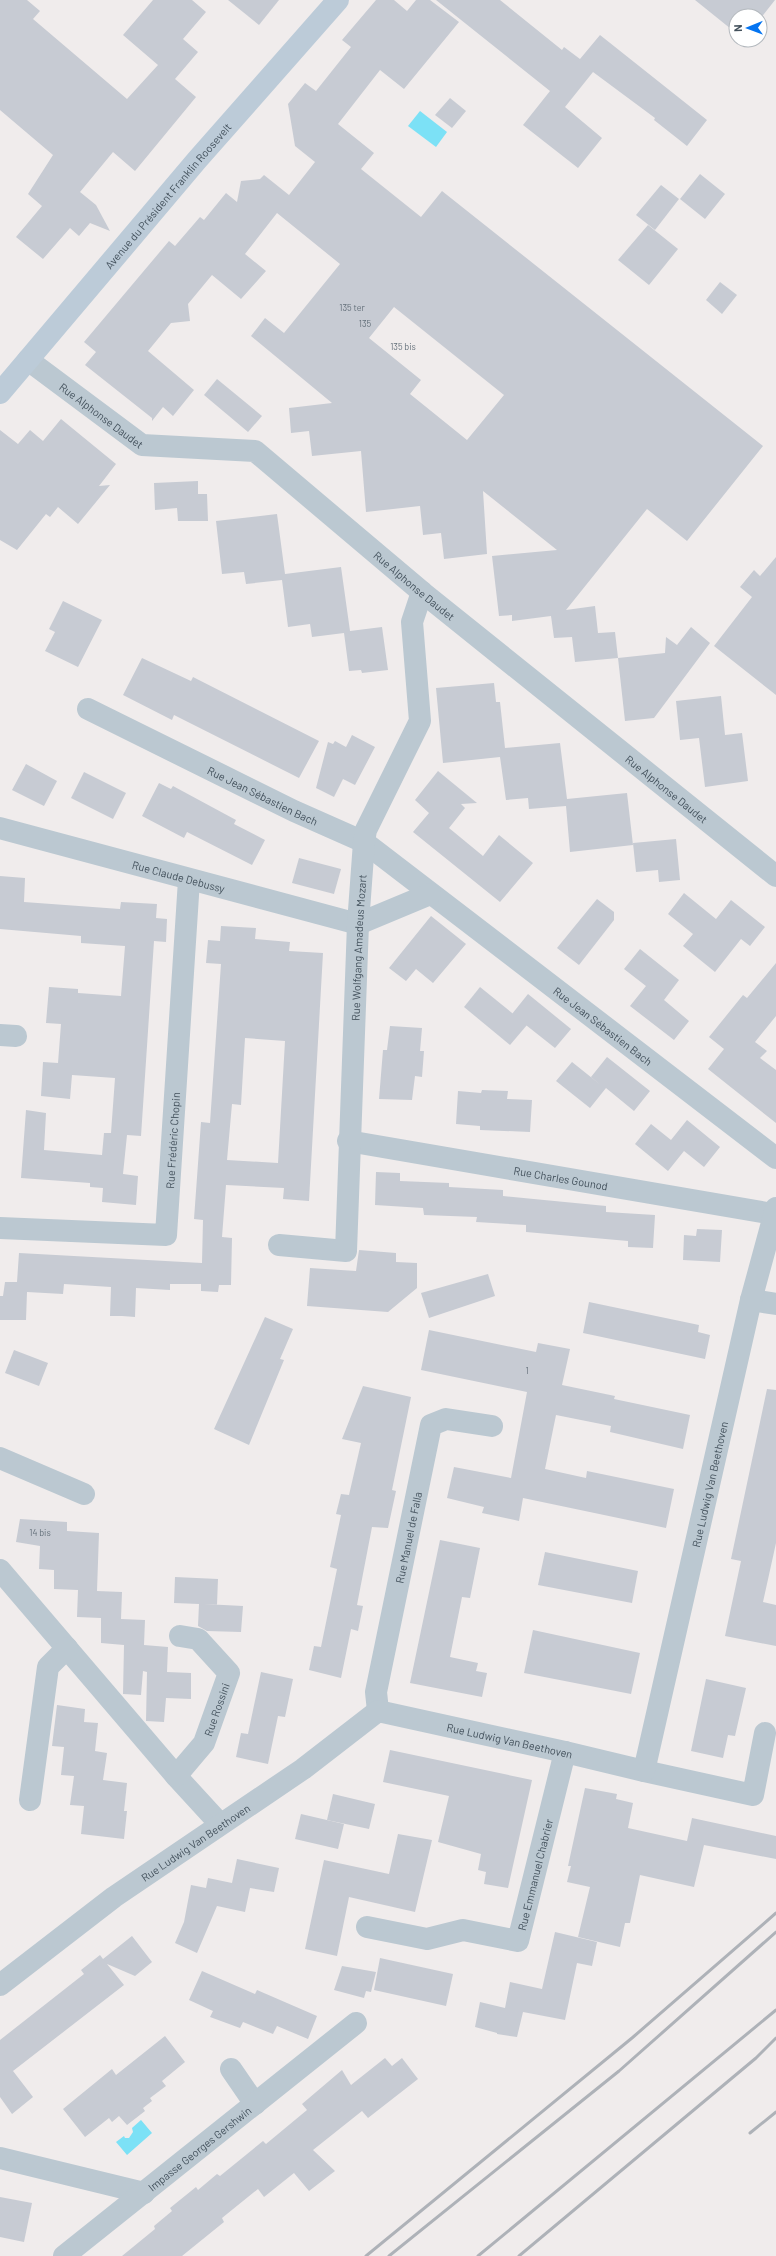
<svg xmlns="http://www.w3.org/2000/svg" width="776" height="2256" font-family="Barlow,sans-serif">
<rect width="100%" height="100%" fill="#f0ecec"/>
<g fill="#7ce1f6">
<path d="M420 111 447 132 436 147 408 126Z"/>
<path d="M141 2120 152 2133 127 2155 116 2142 124 2136 125 2138H129L133 2132 132 2128Z"/>
</g>
<g fill="#c7cbd3" fill-rule="evenodd">
<path d="M0 0H27L40 11 33 19 127 99 158 65 123 35 153 0H192L206 12 183 39 198 52 175 79 196 97 135 171 113 152 80 192 96 205 110 231 90 223 79 236 70 228 43 259 16 237 42 206 28 194 53 155 0 110Z"/>
<path d="M228 0H279L259 25Z"/>
<path d="M376 0H394L407 11 416 0H430L459 22 404 89 380 70 338 124 374 153 361 169 421 217 442 191 763 446 687 541 647 509 566 610 595 606 598 633 615 632 618 658 575 662 572 637 554 638 551 616 512 621V615L499 616 492 556 557 550 483 491 487 554 444 559 441 533 423 535 420 506 366 512 361 451 312 456 309 431 291 433 289 408 332 403 251 336 265 318 284 333 340 264 277 213 245 254 266 271 241 299 212 275 188 304 190 321 171 323 148 351 194 390 173 416 163 407 152 421V418L85 365 96 352 84 342 169 241 175 246 200 217 204 220 226 193 237 202 241 181 260 179 264 175 289 195 315 162 295 146 288 104 305 83 316 91 351 47 342 40ZM394 307 504 395 467 440 410 394 421 380 369 338Z"/>
<path d="M436 0H500L562 50 564 47 580 59 600 35 707 120 687 146 654 120 655 118 593 72 565 107 602 138 578 168 523 125 550 91Z"/>
<path d="M695 0H775L760 19V16H736V33Z"/>
<path d="M450 98 466 111 452 128 435 115Z"/>
<path d="M700 174 725 194 705 219 680 199Z"/>
<path d="M661 185 679 199 655 230 636 215Z"/>
<path d="M648 225 678 249 649 285 618 260Z"/>
<path d="M720 282 737 295 722 314 706 300Z"/>
<path d="M217 379 262 416 248 432 204 395Z"/>
<path d="M61 419 116 464 99 486 110 485 78 524 58 507 50 517 46 514 17 550 0 540V430L18 444 30 430 43 441Z"/>
<path d="M198 481V494H207L208 521H178L177 508 155 510 154 483Z"/>
<path d="M277 514 285 574 341 567 350 631 382 627 388 670 362 673 361 670 349 671 344 633 312 637 310 624 288 627 282 580 246 584 244 572 222 574 216 521Z"/>
<path d="M776 557V695L714 646 752 597 740 587 754 570 760 576Z"/>
<path d="M63 601 102 620 78 667 45 651 55 632 49 629Z"/>
<path d="M691 627 710 643 654 718 625 721 618 658 665 653 666 637 677 645Z"/>
<path d="M142 658 191 681 193 677 319 741 299 778 174 715 172 720 123 695Z"/>
<path d="M494 683 496 702H500L505 748 560 743 567 799 627 793 633 845 570 852 566 806 529 809 528 798 506 800 500 757 443 763 436 688Z"/>
<path d="M721 696 725 735 742 733 748 781 705 787 699 738 680 740 676 701Z"/>
<path d="M352 735 375 747 355 785 343 779 334 797 316 788 328 742 333 744 335 741 346 747Z"/>
<path d="M26 764 57 781 44 806 12 790Z"/>
<path d="M438 771 477 803 461 804 465 808 449 828 483 856 499 835 533 863 500 902 413 832 429 813 415 800Z"/>
<path d="M84 772 126 793 113 819 71 798Z"/>
<path d="M159 783 171 789 173 786 236 820 234 824 265 840 252 865 187 832 184 838 142 816Z"/>
<path d="M676 839 680 880 659 882 658 870 636 872 633 843Z"/>
<path d="M299 858 341 869 334 894 292 883Z"/>
<path d="M0 876 25 878 24 902 120 909 121 902 157 904 156 918 167 919 166 942 154 941 141 1136 127 1135 123 1174 138 1176 136 1205 102 1202 103 1188 90 1187V1183L21 1178 26 1110 46 1113 44 1150 102 1155 104 1133H111L115 1078 72 1075 70 1099 41 1096 43 1062 58 1063 61 1024 46 1023 49 987 78 989V993L121 996 125 946 81 943V936L0 929Z"/>
<path d="M684 893 716 919 731 900 765 927 750 946 741 939 715 972 683 946 693 934 668 914Z"/>
<path d="M597 899 614 912V920L579 965 557 948Z"/>
<path d="M431 916 466 944 433 983 416 969 406 981 389 968Z"/>
<path d="M221 926 256 928 255 939 290 942 289 951 323 953 309 1201 283 1199 284 1188 226 1185 222 1237 232 1238 231 1285H219L218 1292 201 1291V1284H170V1290L136 1288 135 1317 122 1316H110L111 1287 64 1284 63 1294 27 1292 26 1320H0V1296H3L5 1282H17L19 1253 202 1263 203 1220 194 1219 201 1122 210 1123 221 964 206 963 208 940 220 941ZM245 1038 285 1041 278 1163 227 1160 232 1104 241 1105Z"/>
<path d="M640 949 679 980 664 1000 689 1021 674 1040 630 1006 646 986 624 969Z"/>
<path d="M776 963V1016L755 1042 767 1051 760 1058 776 1070V1123L708 1069 724 1049 709 1037 743 995 747 998Z"/>
<path d="M480 987 527 1025 510 1045 464 1007Z"/>
<path d="M528 994 571 1029 555 1048 512 1014Z"/>
<path d="M390 1026 422 1028 420 1051H424L422 1077 415 1076 412 1100 379 1099 383 1050H387Z"/>
<path d="M607 1057 650 1091 634 1111 606 1088 590 1108 556 1081 572 1062 602 1086 591 1077Z"/>
<path d="M482 1090 508 1091 507 1099 532 1100 530 1132 480 1130V1126L456 1124 458 1091 481 1093Z"/>
<path d="M687 1120 720 1147 704 1167 684 1151 668 1171 635 1144 651 1124 671 1140Z"/>
<path d="M376 1172 400 1173V1181L449 1183V1187L503 1190V1196L606 1206V1212L655 1215 653 1248 628 1247V1241L526 1232V1225L476 1222 477 1217 424 1215 423 1208 375 1205Z"/>
<path d="M697 1229 722 1230 720 1262 683 1260 684 1235 696 1236Z"/>
<path d="M359 1250 396 1253V1262L417 1263V1288L388 1312 307 1306 310 1268 356 1271Z"/>
<path d="M488 1274 495 1296 429 1318 421 1293Z"/>
<path d="M589 1302 699 1325 698 1332 710 1335 705 1359 583 1333Z"/>
<path d="M265 1317 293 1329 280 1359 284 1360 249 1445 214 1429Z"/>
<path d="M429 1330 536 1352 538 1343 570 1349 562 1385 615 1396 614 1399 690 1415 683 1449 610 1432 611 1426 556 1415 545 1469 586 1478 587 1471 674 1489 666 1528 523 1498 519 1521 482 1513 484 1507 447 1498 454 1467 511 1478 527 1392 421 1370Z"/>
<path d="M14 1350 48 1363 39 1386 5 1373Z"/>
<path d="M363 1386 411 1397 392 1490 396 1491 388 1528 372 1527 357 1605 363 1606 358 1631 351 1629 341 1678 309 1670 314 1646 321 1647 337 1569 330 1567 341 1515 336 1514 341 1494 349 1495 361 1443 342 1439Z"/>
<path d="M767 1389 776 1390V1543L763 1602 776 1605V1646L725 1636 741 1561 731 1559Z"/>
<path d="M20 1519 67 1522V1531L99 1533 97 1591 122 1592 121 1619 145 1620 144 1645 168 1647 167 1672 191 1673V1699L166 1698 164 1722 146 1721 147 1672 143 1671 141 1695 123 1694 124 1645 101 1643V1618L77 1617 78 1590 54 1589V1570L39 1569 40 1546 16 1542Z"/>
<path d="M440 1540 480 1548 470 1598 462 1597 450 1657 478 1663 476 1671 487 1673 482 1697 410 1683Z"/>
<path d="M545 1552 638 1571 632 1603 538 1585Z"/>
<path d="M175 1577 218 1579 217 1605 204 1604 243 1606 241 1632 207 1631 198 1626 199 1604 174 1603Z"/>
<path d="M533 1630 640 1653 631 1694 524 1673Z"/>
<path d="M261 1672 293 1679 285 1717 278 1716 268 1764 236 1757 241 1733 248 1734Z"/>
<path d="M706 1679 746 1688 735 1736 728 1735 723 1758 691 1751Z"/>
<path d="M57 1705 85 1709 84 1722 98 1723 95 1751 107 1753 103 1780 127 1783 124 1811H127L124 1839 81 1834 84 1806 70 1805 74 1776 61 1775 64 1747 52 1746Z"/>
<path d="M390 1750 532 1780 508 1888 484 1884 486 1872 478 1870 481 1854 438 1842 449 1796 383 1782Z"/>
<path d="M585 1788 617 1794 616 1799 633 1803 628 1828 687 1841 692 1818 776 1836V1859L704 1845 694 1887 640 1875 630 1923H625L620 1947 578 1937 590 1887 567 1882 571 1866H568Z"/>
<path d="M333 1794 375 1804 369 1829 327 1820Z"/>
<path d="M301 1814 344 1824 338 1849 295 1839Z"/>
<path d="M398 1834 432 1840 415 1912 349 1897 337 1956 305 1949 324 1860 389 1874Z"/>
<path d="M237 1859 279 1868 274 1892 250 1888 245 1912 217 1906 197 1953 175 1943 184 1922 191 1885 206 1888 208 1878 232 1883Z"/>
<path d="M555 1932 597 1942 592 1966 577 1963 565 2020 523 2012 517 2037 497 2034V2033L475 2027 480 2002 505 2008 510 1982 542 1989Z"/>
<path d="M132 1936 152 1962 135 1976 107 1964 124 1985 13 2071 33 2097 12 2114 0 2097V2040L84 1974 81 1970 100 1955 103 1959Z"/>
<path d="M380 1958 453 1974 446 2006 374 1990Z"/>
<path d="M342 1966 376 1972 371 1992 366 1991 364 1998 334 1990Z"/>
<path d="M202 1971 255 1994 257 1990 317 2016 308 2039 277 2026 273 2034 243 2022 240 2028 210 2017 213 2011 189 2000Z"/>
<path d="M165 2036 185 2062 162 2081 166 2086 150 2098 152 2101 143 2108 145 2111 127 2125 119 2116 112 2122 109 2118 85 2137 63 2109 112 2069 116 2075Z"/>
<path d="M385 2058 392 2066 402 2058 418 2079 368 2118 362 2111 313 2150 335 2171 309 2191 294 2173 264 2197 258 2189 222 2218 224 2222 182 2256H122L155 2229 154 2226 172 2211 170 2208 196 2187 198 2190 217 2174 220 2176 263 2141 266 2144 307 2110 302 2104 342 2070 351 2085Z"/>
<path d="M0 2197 32 2203 24 2242 0 2237Z"/>
</g>
<g fill="none" stroke-linecap="round" stroke-linejoin="round">
<g stroke="#bbc8d1" stroke-width="22">
<path id="s1" d="M28 360 142 445 255 451 422 592 776 876"/>
<path id="s2" d="M88 709 294 811 364 842 776 1158"/>
<path id="s3" d="M0 828 358 924 430 894"/>
<path d="M0 1035 16 1036"/>
<path id="s4" d="M348 1141 773 1214"/>
<path id="s5" d="M0 1228 166 1235 189 880"/>
<path id="s6" d="M279 1245 346 1251 358 924 364 842 366 830 420 721 412 622 422 592"/>
<path d="M751 1300 776 1304"/>
<path d="M0 1458 84 1494"/>
<path d="M0 1570 176 1776 220 1824"/>
<path id="s7" d="M378 1711 376 1692 431 1425 446 1419 492 1426"/>
<path d="M644 1771 753 1795 765 1733"/>
<path id="s8" d="M176 1776 204 1743 229 1673 198 1639 180 1636"/>
<path d="M30 1800 48 1667 67 1648"/>
<path id="s9" d="M367 1927 427 1939 463 1930 518 1941 565 1752"/>
<path id="s10" d="M0 1985 114 1897 303 1769 378 1711 565 1752 644 1771 751 1300 776 1208"/>
<path d="M231 2069 255 2104"/>
<path d="M0 2158 144 2193"/>
<path id="s11" d="M64 2256 356 2023"/>
</g>
<path stroke="#bccbd8" stroke-width="22" id="s12" d="M0 393 197 160 338 0"/>
<g stroke="#aeb2b8" stroke-width="3">
<path d="M750 2133 776 2112"/>
<path d="M366 2256 632 2038 776 1913"/>
<path d="M389 2256 619 2071 776 1932"/>
<path d="M478 2256 776 2010"/>
<path d="M519 2256 756 2058 776 2038"/>
</g>
</g>
<g text-anchor="middle" dominant-baseline="central" stroke-width="3" stroke-linejoin="round" paint-order="stroke">
<g font-size="9" fill="#64707a">
<text x="352" y="307">135 ter</text>
<text x="365" y="323">135</text>
<text x="403" y="346">135 bis</text>
<text x="527" y="1370">1</text>
<text x="40" y="1532">14 bis</text>
</g>
<g font-size="11" fill="#43515c" stroke="#fff">
<text stroke="none"><textPath href="#s12" startOffset="259">Avenue du Président Franklin Roosevelt</textPath></text>
<text stroke="none"><textPath href="#s1" startOffset="92">Rue Alphonse Daudet</textPath></text>
<text stroke="none"><textPath href="#s1" startOffset="464">Rue Alphonse Daudet</textPath></text>
<text stroke="none"><textPath href="#s1" startOffset="788">Rue Alphonse Daudet</textPath></text>
<text stroke="none"><textPath href="#s2" startOffset="195">Rue Jean Sébastien Bach</textPath></text>
<text stroke="none"><textPath href="#s3" startOffset="185">Rue Claude Debussy</textPath></text>
<text stroke="none"><textPath href="#s6" startOffset="371">Rue Wolfgang Amadeus Mozart</textPath></text>
<text stroke="none"><textPath href="#s2" startOffset="608">Rue Jean Sébastien Bach</textPath></text>
<text stroke="none"><textPath href="#s5" startOffset="261">Rue Frédéric Chopin</textPath></text>
<text stroke="none"><textPath href="#s4" startOffset="216">Rue Charles Gounod</textPath></text>
<text stroke="none"><textPath href="#s10" startOffset="1034">Rue Ludwig Van Beethoven</textPath></text>
<text stroke="none"><textPath href="#s7" startOffset="177">Rue Manuel de Falla</textPath></text>
<text stroke="none"><textPath href="#s8" startOffset="79">Rue Rossini</textPath></text>
<text stroke="none"><textPath href="#s10" startOffset="602">Rue Ludwig Van Beethoven</textPath></text>
<text stroke="none"><textPath href="#s10" startOffset="242">Rue Ludwig Van Beethoven</textPath></text>
<text stroke="none"><textPath href="#s9" startOffset="223">Rue Emmanuel Chabrier</textPath></text>
<text stroke="none"><textPath href="#s11" startOffset="173">Impasse Georges Gershwin</textPath></text>
</g>
</g>
<g transform="translate(748 28) rotate(269)"><circle r="19" fill="#ffffff" stroke="#b4b9be"/>
<path d="M0-3L7 15L0 10L-7 15Z" fill="#0474f1"/>
<text y="-6" font-size="11" font-weight="bold" text-anchor="middle" fill="#43515c">N</text>
</g>
</svg>
